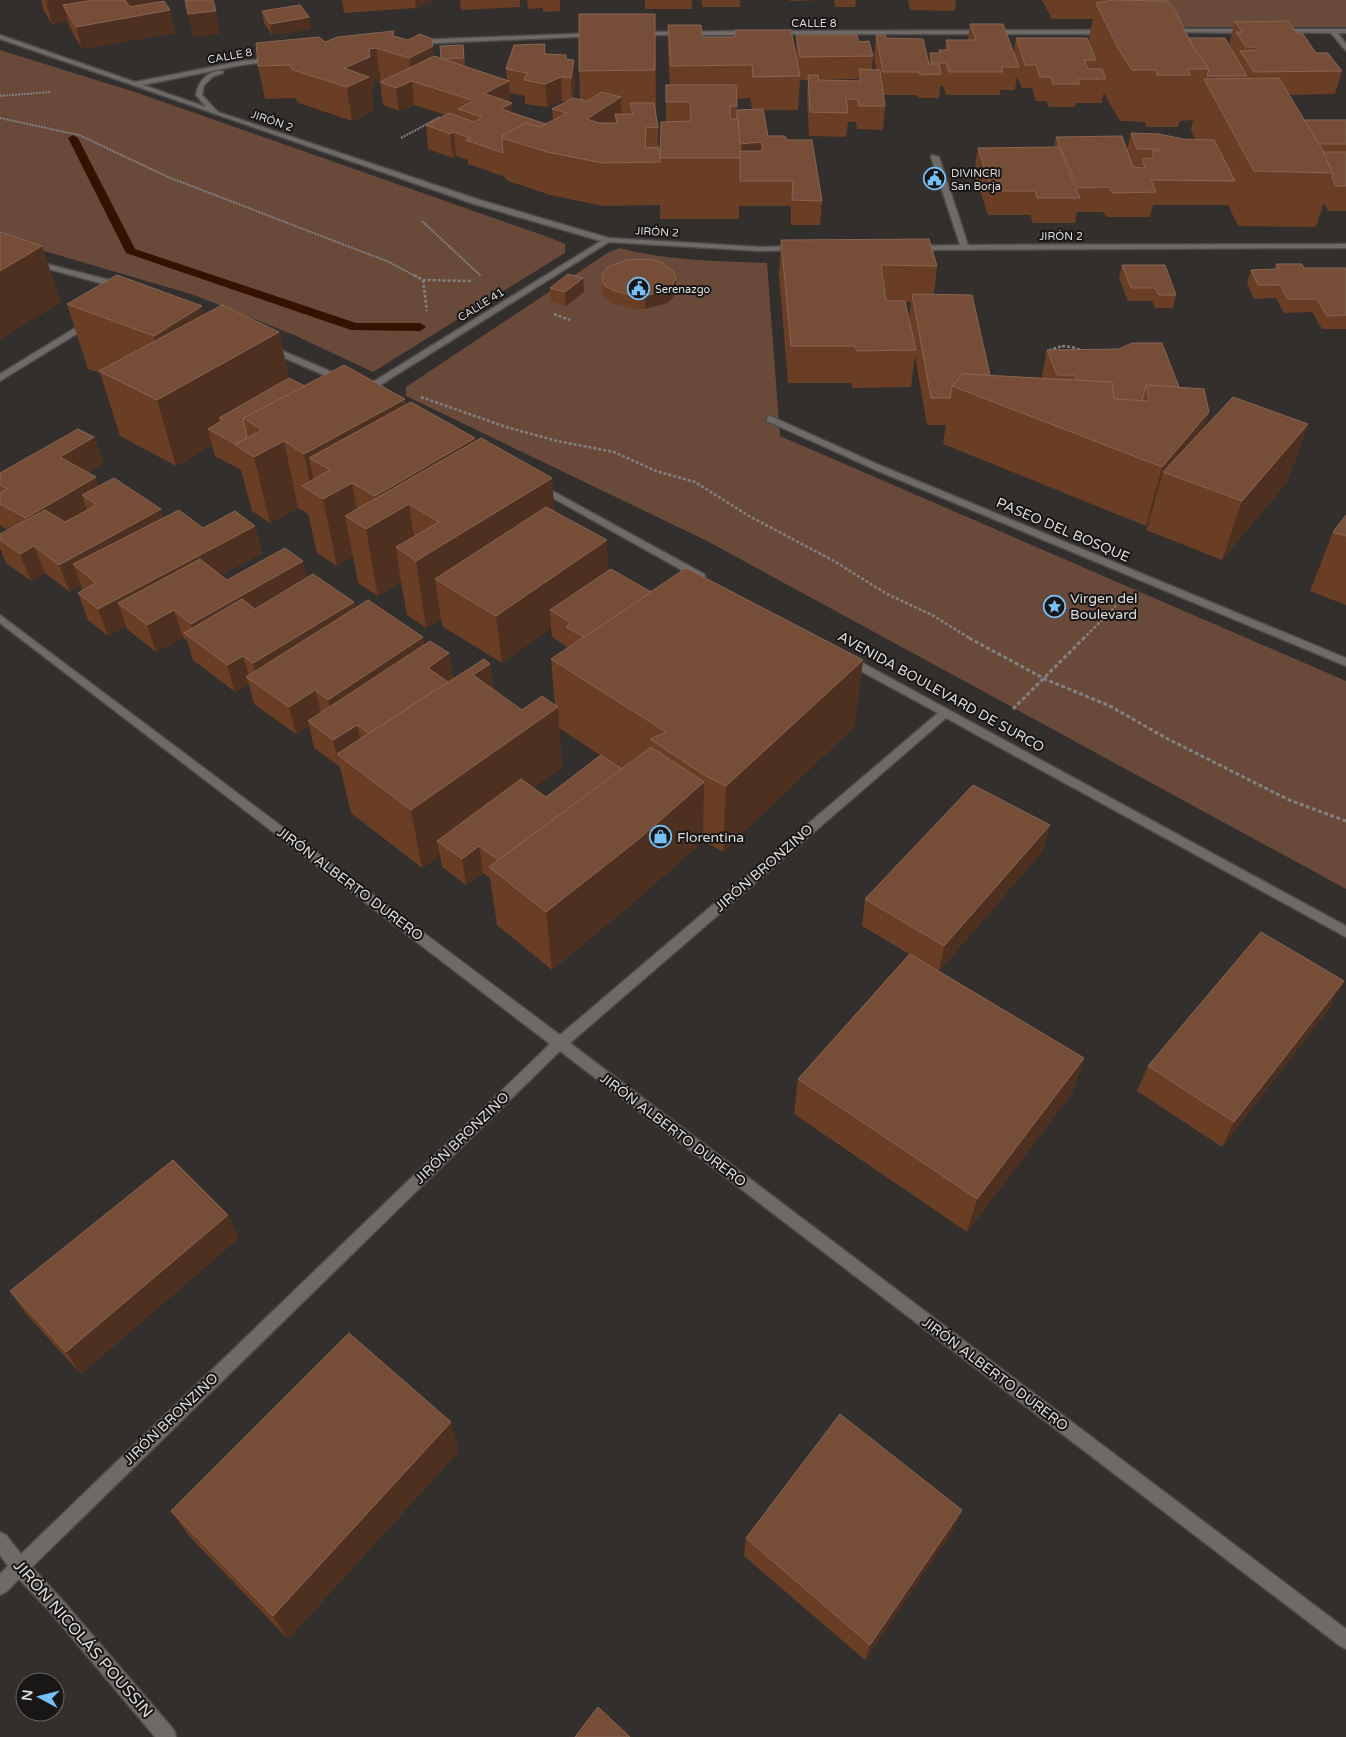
<svg xmlns="http://www.w3.org/2000/svg" width="1346" height="1737" font-family="'Varela Round',sans-serif">
<rect width="100%" height="100%" fill="#322f2d"/>
<g fill="#69493a">
<path d="M1153 0H1346V27H1170Z"/>
<path d="M0 50 138 93 548 237 565 244V253L373 372 294 335 194 295 0 238Z"/>
<path d="M620 248C668 261 718 261 767 263L780 436 1346 681V889L707 541 406 396V387L609 252Z"/>
</g>
<g fill="none" stroke-linecap="round" stroke-linejoin="round">
<path fill="#351200" fill-rule="evenodd" d="M73 135 78 138 135 249 356 323H420L426 327 420 331 351 330 126 253 68 138Z"/>
<defs>
<g id="minor">
<path d="M1171 29H1248L1251 31 1248 33 1169 32V30Z"/>
<path d="M1281 29H1346V33H1338L1346 44V51L1331 33 1279 32V30Z"/>
<path d="M776 31 1106 30 1109 32 1106 34H774V32Z"/>
<path d="M638 32 751 31 754 33 751 35H636V33Z"/>
<path d="M596 33 598 34V36L416 44 413 42 416 40Z"/>
<path d="M0 35 135 82 242 61 276 58V60L274 61 242 65 143 85 206 107 196 95C198 81 208 70 223 71V73L214 76 204 85 202 95 218 112 480 200 609 238 760 247 797 246 801 248 797 250 760 251 609 242 369 392H363V388L601 241 474 204 0 39Z"/>
<path d="M932 155 939 157 968 245 1346 244V248L917 250H914V246L960 245 931 157Z"/>
<path d="M0 252 125 284 126 286 122 289 0 256Z"/>
<path d="M88 320 92 323 91 325 0 381V374Z"/>
<path d="M269 345 346 378 348 380 346 382H340L266 350 265 348Z"/>
<path d="M770 416 884 467 1346 658V666L878 471 767 421V417Z"/>
<path d="M538 483 704 574 705 576 704 578H696L535 488 533 486Z"/>
<path d="M0 615 560 1035 938 713 844 662 842 659 844 656 848 655 1346 926V937L946 718 570 1043 1346 1629V1649L1340 1646 560 1051 32 1567 64 1602 174 1730 176 1737H155L52 1614 19 1579 6 1592 0 1595V1574L8 1566 0 1555V1532L6 1535 21 1554 550 1044 0 623Z"/>
</g>
</defs>
<use href="#minor" stroke="#4d4a49" stroke-width="3"/>
<g stroke="#83807f" stroke-width="2" stroke-dasharray="2 1" stroke-linecap="butt">
<path d="M0 96 51 92"/>
<path d="M0 118 79 135 168 177 389 262 417 277"/>
<path d="M401 138 440 117"/>
<path d="M422 221 481 276"/>
</g>
<g stroke="#83807f" stroke-width="2.5" stroke-dasharray="3 2" stroke-linecap="butt">
<path d="M414 275 423 280 473 281"/>
<path d="M423 280 427 311"/>
<path d="M554 314 570 320"/>
<path d="M1062 346C1075 347 1085 350 1094 359L1092 366C1075 373 1057 373 1046 356L1050 350Z"/>
<path d="M421 397 506 427 557 441 614 452 656 471 695 482 749 516 834 561 887 594 932 615 971 639"/>
<path d="M1083 639 1116 606"/>
</g>
<g stroke="#83807f" stroke-width="3" stroke-dasharray="4 2.5" stroke-linecap="butt">
<path d="M969 638 1045 679 1110 706 1166 738 1289 800 1346 821"/>
<path d="M1013 709 1084 638"/>
</g>
<use href="#minor" fill="#6d6a68" fill-rule="evenodd"/>
</g>
<g fill="#6a3d25" fill-rule="evenodd">
<path d="M41 0H158V2L170 10 175 33 82 49 70 28 68 21 52 24 44 11Z"/>
<path d="M342 0H434L416 8 344 13Z"/>
<path d="M460 0H520V7L461 10Z"/>
<path d="M527 0H560V11L543 12V8L528 9Z"/>
<rect x="645" y="0" width="47" height="9"/>
<rect x="702" y="0" width="38" height="7"/>
<path d="M790 0H821L790 1Z"/>
<path d="M834 0H856L855 7H835Z"/>
<path d="M908 0H956L955 11 910 10Z"/>
<path d="M1042 0H1127L1189 38 1232 49V48L1229 44 1235 22 1297 33 1316 53 1342 71 1335 94 1289 95 1304 120H1346V211H1328L1324 203 1316 227 1238 226 1228 205H1153L1150 217H1107L1103 212H1077L1075 223H1033L1030 215H988L974 172 978 148 1054 147 1056 137 1127 150 1131 133 1183 139 1195 140 1191 130 1193 120 1180 121 1178 127H1146L1145 122 1120 121 1107 99 1104 92 1102 103H1076L1075 107H1049L1046 101H1036L1032 88H1022L1017 76 1015 90H1000V95H946L943 86H940L939 98H918L917 95H883L885 106 883 130 857 129 856 122H848L846 137 809 136 807 98 808 80H800L798 110H764L768 136 822 201 820 225H791V206H739V219H660V205L603 206 550 195 506 180 505 177 468 164V160L456 156 453 158 428 149 426 125 446 115 414 105 399 111 383 105 380 82 382 81H381L374 82V90L371 91 374 110 352 121 299 103 295 98 265 99 258 66 325 42 395 36 434 56 441 58 463 45 465 66 507 80 506 69 545 44 546 54 566 59 575 83 573 98 580 99 579 71 655 14 656 112 658 128V147L660 157 666 122V85H670L668 57V25L702 37H734L735 30 796 51V35L859 42 873 56 872 70H876L874 58 876 35 886 38 929 63 930 53H939V50H945L946 40H968L970 24 1014 52 1016 38 1088 42 1093 19H1052ZM858 79V81L818 80ZM510 93 525 96V104L547 107 562 101H568L552 109 553 121 546 124 513 113 510 102ZM750 98 752 109 737 110V99Z"/>
<path d="M262 11 309 17 311 29 272 35 264 23Z"/>
<path d="M781 240 937 266 934 294 990 375 1043 378 1042 376 1047 350 1179 387 1209 412 1204 427 1308 424 1287 482 1222 560 1146 530 1149 522 1146 526 943 444 946 425H927L915 356 911 387 853 388 851 383H788L779 275ZM905 302H911L909 319Z"/>
<path d="M1276 264 1304 268H1346V329H1322L1312 312 1284 313 1276 298 1254 299 1247 283 1251 270 1274 269Z"/>
<path d="M1122 265 1176 295 1173 308H1155L1152 301H1128L1119 278Z"/>
<path d="M583 278 584 292 566 306 551 301 550 288Z"/>
<path d="M676 278V291L673 298 667 303 645 309H633L612 303 605 298 602 292V279Z"/>
<path d="M67 304 204 315 279 332 289 378 305 386 405 399 406 405 475 441 552 478 554 511 609 570 651 592 863 660 854 727 723 852 703 841 640 897 552 970 497 925 490 878 483 873 466 885 442 867 440 855 422 868 351 813 340 767 314 748 309 726 296 734 254 704 249 684 235 692 193 660 187 641 183 637 156 652 128 630 126 626 108 636 88 620 78 593 82 590 81 585 70 592 45 573 31 581 6 563 0 548V534L8 530 1 526 0 524V473L94 437 103 464 88 472 99 486 161 509 163 518 203 528 255 526 262 553 221 575 227 580 307 578 354 602 355 608 423 637 424 644 449 653 453 679 490 664 494 690 522 710 555 706 551 659 567 648V647L552 637 551 628 502 663 442 626 441 619 426 628 407 615 401 582 378 596 358 583 353 556 337 566 317 553 308 514 298 508 270 523 252 511 241 470 215 456 212 445 176 466 120 436 100 373 88 369ZM559 728 600 755 546 797 533 788 562 767Z"/>
<path d="M1346 515V605L1310 591 1333 532Z"/>
<path d="M1050 825 1042 852 939 971 1084 1058 1072 1093 967 1232 794 1114 798 1079 909 954 862 926 865 899Z"/>
<path d="M1330 1007 1222 1147 1137 1091 1148 1066Z"/>
<path d="M239 1238 81 1374 26 1314 10 1291Z"/>
<path d="M459 1451 288 1639 190 1537 171 1511Z"/>
<path d="M954 1529 865 1660 744 1556 746 1538Z"/>
</g>
<g fill="#4e3020">
<path d="M54 0H158L159 5 170 10 175 33 82 49 76 27 63 5 68 21 52 24 46 1Z"/>
<path d="M415 0H434L416 8Z"/>
<path d="M216 11 220 34 193 37 188 14Z"/>
<path d="M309 17 311 29 272 35 270 24Z"/>
<path d="M433 46 437 79 412 81 414 105 399 111 396 88 412 81 409 58Z"/>
<path d="M376 48 381 81 374 82V90L371 91 374 110 352 121 344 68 369 49Z"/>
<path d="M574 60 575 83 572 101 571 78Z"/>
<path d="M561 77 562 101 547 107 545 84Z"/>
<path d="M509 81 510 104 512 103 514 127 472 114 471 100Z"/>
<path d="M621 97 622 139 615 114 616 143 587 119Z"/>
<path d="M454 132 456 156 453 158 450 134Z"/>
<path d="M762 142 761 166 741 158 737 144Z"/>
<path d="M42 246 61 302 0 340V268Z"/>
<path d="M583 278 584 292 566 306 565 292Z"/>
<path d="M676 278V291L673 298 667 303 645 309V296Z"/>
<path d="M202 306 217 367 279 332 293 397 243 418 223 420 219 418 223 437 208 429 212 445 176 466 157 400 170 393 154 336Z"/>
<path d="M405 399 415 465 352 483 360 526 345 516 353 556 337 566 323 499 330 470 309 458 317 496 312 492 304 454Z"/>
<path d="M1209 412 1191 471 1163 472 1149 522 1146 526 1162 467Z"/>
<path d="M1308 424 1287 482 1222 560 1242 501Z"/>
<path d="M94 437 103 464 69 484 60 457Z"/>
<path d="M475 438 482 504 439 522 409 504 418 560 552 478 557 545 435 579 441 619 426 628 416 561 396 547 401 582 378 596 366 529 379 522 375 496Z"/>
<path d="M284 441 298 508 270 523 254 457Z"/>
<path d="M96 477 105 503 97 505 82 495 88 513 36 545 26 518Z"/>
<path d="M161 509 169 536 73 564 81 585 70 592 59 565Z"/>
<path d="M255 526 262 553 139 619 118 603 126 626 108 636 98 609Z"/>
<path d="M607 540 609 588 550 610 551 628 502 663 496 616Z"/>
<path d="M34 546 45 573 31 581 20 554Z"/>
<path d="M303 561 309 588 196 642 191 624Z"/>
<path d="M354 602 360 629 260 686 253 663Z"/>
<path d="M174 610 183 637 156 652 147 625Z"/>
<path d="M423 637 428 664 334 727 328 700Z"/>
<path d="M449 653 453 680 432 695 428 668Z"/>
<path d="M243 656 250 679 246 677 249 684 235 692 227 665Z"/>
<path d="M863 660 854 727 723 852 726 786Z"/>
<path d="M490 664 498 723 473 675Z"/>
<path d="M315 690 322 717 308 721 309 726 296 734 289 707Z"/>
<path d="M558 707 562 767 449 849 437 841 440 855 422 868 411 810Z"/>
<path d="M357 725 363 752 337 754 340 767 333 740Z"/>
<path d="M704 782 703 841 640 897 552 970 546 912Z"/>
<path d="M1050 825 1042 852 939 972 944 946Z"/>
<path d="M479 846 483 873 466 885 462 859Z"/>
<path d="M1344 981 1330 1007 1222 1147 1234 1122Z"/>
<path d="M1084 1058 1072 1093 967 1232 977 1199Z"/>
<path d="M228 1215 239 1238 81 1374 66 1352Z"/>
<path d="M451 1422 459 1451 288 1639 273 1616Z"/>
<path d="M962 1510 954 1529 865 1660 870 1645Z"/>
</g>
<g fill="#764e38" stroke="#876552">
<path d="M94 0H125L130 7 164 1 170 10 76 27 63 5Z"/>
<path d="M185 0H213L216 11 188 14Z"/>
<path d="M1112 0 1168 1 1175 10 1193 47 1209 69H1187L1191 75H1157L1156 70H1132L1118 48 1096 3Z"/>
<path d="M300 5 309 17 270 24 262 11Z"/>
<path d="M579 14H655V70L579 71Z"/>
<path d="M1288 21 1297 33H1302L1316 53H1328L1342 71 1254 72 1240 51 1259 50 1257 47H1246L1236 32H1242L1235 22Z"/>
<path d="M970 24H1003L1019 67H1001L1003 72H949L946 63H932L930 53H940L939 50H949L946 40H976Z"/>
<path d="M668 25H701L702 37H735V30H791L800 76 753 77 752 65 671 66Z"/>
<path d="M394 31 393 36 408 40 420 34 432 39 433 46 409 58 376 48 369 49 370 57 344 68 369 77 347 87 293 70 290 65 258 66 256 43 319 37 325 42 338 37Z"/>
<path d="M796 35H857L859 42 869 41 873 56 800 57Z"/>
<path d="M876 35H885L886 38 923 39 929 64H939L941 74 920 75 919 72H883Z"/>
<path d="M1016 38H1087L1096 60H1084L1088 69H1102L1106 79H1078L1080 84H1053L1051 77H1040L1036 65H1025Z"/>
<path d="M1189 38H1225L1247 76H1207L1209 69 1193 47Z"/>
<path d="M545 44 544 54 566 55V59L574 60 571 78 561 77 545 84 524 80 527 73 506 69 514 45Z"/>
<path d="M463 45 464 58 443 59 441 58 440 46Z"/>
<path d="M434 56 509 81 471 100 412 81 396 88 380 82Z"/>
<path d="M859 69 880 70 885 106H859L858 99H846L848 113 810 112 808 75H818L819 80 861 81Z"/>
<path d="M1279 78 1322 149 1333 173 1254 171 1204 79Z"/>
<path d="M666 85H736L737 106H730V119H738L741 158H660L661 122 691 121 690 102H666Z"/>
<path d="M602 92 621 97 587 119 599 123H617L615 114H633L630 103H654L658 128 646 127 645 148 659 147 660 162 602 163 547 152 502 138 503 135 526 123 540 127 567 113 552 109 573 98 587 101Z"/>
<path d="M486 94 512 103 501 109 546 124 540 127 526 123 503 135 502 138 503 153 466 140 470 138 454 132 450 134 426 125 449 113 474 122 482 117 458 109Z"/>
<path d="M763 109 768 136H785L787 140H812L822 201 792 200 793 181H740V151H762V142L740 144 738 119H737V110Z"/>
<path d="M1304 120H1346V144H1319Z"/>
<path d="M1131 133 1159 134 1183 139 1214 140 1235 181 1151 180 1156 192 1113 193 1109 187 1078 188 1056 137 1122 136 1133 167 1145 168 1142 159 1154 158 1152 150 1160 151 1159 149H1137Z"/>
<path d="M1059 147 1080 198H1037L1035 191H992L978 148Z"/>
<path d="M1323 152H1346V186H1336L1332 178 1333 173Z"/>
<path d="M0 232 42 246 0 271Z"/>
<path d="M929 239 937 266 881 265 886 301H905L916 350 857 351 855 346H791L781 240Z"/>
<path d="M650 259 661 262 674 272 676 278 673 284 667 290 645 296H633L612 290 604 285 602 279 603 273 608 267 627 260Z"/>
<path d="M1276 264H1302L1304 268H1346V315L1327 316 1317 299H1288L1280 285H1258L1251 270 1279 269Z"/>
<path d="M1122 265H1165L1176 295H1159L1155 288H1131Z"/>
<path d="M568 274 583 278 565 292 550 288Z"/>
<path d="M117 275 202 306 154 336 67 304Z"/>
<path d="M912 294 972 295 990 375 963 374 952 386 950 398H931Z"/>
<path d="M222 305 279 332 157 400 99 371Z"/>
<path d="M1132 343H1162L1179 387 1146 385 1142 401 1114 399 1112 382 1076 380 1074 375H1057L1047 350 1119 349Z"/>
<path d="M344 365 405 399 304 454 284 441 254 457 235 445 262 430 243 418Z"/>
<path d="M963 374 1112 382 1114 399 1149 401 1146 385 1204 389 1209 412 1162 467 952 386Z"/>
<path d="M289 378 305 386 243 418 247 437 235 444 208 429 223 420 219 418Z"/>
<path d="M1233 397 1308 424 1242 501 1163 472Z"/>
<path d="M411 402 475 438 375 496 352 483 323 499 302 486 330 470 309 458Z"/>
<path d="M78 429 94 437 60 457 96 477 26 518 0 504V493L7 489 0 485V473Z"/>
<path d="M481 438 552 478 416 561 396 547 439 522 409 504 366 529 345 516Z"/>
<path d="M114 478 161 509 59 565 34 546 20 554 0 540V534L45 510 65 522 97 505 82 495Z"/>
<path d="M546 507 607 540 496 616 435 579Z"/>
<path d="M179 510 203 528 235 511 255 526 98 609 78 593 96 583 73 564Z"/>
<path d="M1346 515V536L1333 532Z"/>
<path d="M285 548 303 561 191 624 174 610 147 625 118 603 200 559 227 580Z"/>
<path d="M686 568 863 660 726 786 704 775 650 739 666 732 551 659Z"/>
<path d="M611 569 651 592 584 637 566 627 571 623 550 610Z"/>
<path d="M313 574 354 602 253 663 243 656 227 665 184 633 242 599 255 609Z"/>
<path d="M368 600 423 637 328 700 315 690 289 707 246 677Z"/>
<path d="M430 641 449 653 428 668 448 682 369 733 357 725 333 740 308 721Z"/>
<path d="M484 659 490 664 473 675 522 710 542 696 558 707 411 810 337 754Z"/>
<path d="M651 747 704 782 639 839 546 912 489 867Z"/>
<path d="M601 755 622 769 498 860 479 846 462 859 437 841 521 779 546 797Z"/>
<path d="M973 785 1050 825 944 946 865 899Z"/>
<path d="M1261 932 1344 981 1234 1122 1148 1066Z"/>
<path d="M910 954 1084 1058 977 1199 798 1079Z"/>
<path d="M173 1160 228 1215 66 1352 10 1291Z"/>
<path d="M349 1333 451 1422 273 1616 171 1511Z"/>
<path d="M840 1414 962 1510 870 1645 746 1538Z"/>
<path d="M598 1707 630 1737H575Z"/>
</g>
<defs>
<symbol id="civic-ring" viewBox="-11 -11 22 22"><circle r="9.5" fill="#191716" stroke="#76c0f7" stroke-width="1.5"/><path d="M-.6-6.5H3V-4.5H.6V-3L4-1V1h2V6H-6V1h2V-1L-.6-3ZM-1.2 2.5V6h2.4V2.5Z" fill="#76c0f7"/></symbol>
<symbol id="sight-ring" viewBox="-11 -11 22 22"><circle r="9.5" fill="#191716" stroke="#76c0f7" stroke-width="1.5"/><path d="M0-6L1.8-2.2L6-1.7L2.9 1.2L3.7 5.4L0 3.3L-3.7 5.4L-2.9 1.2L-6-1.7L-1.8-2.2Z" fill="#76c0f7"/></symbol>
<symbol id="shop-ring" viewBox="-11 -11 22 22"><circle r="9.5" fill="#191716" stroke="#76c0f7" stroke-width="1.5"/><path d="M-5-2.5h2.3a2.7 3.5 0 0 1 5.4 0H5L5.5 6h-11ZM-1.5-2.5h3a1.5 2.3 0 0 0-3 0Z" fill="#76c0f7"/></symbol>
</defs>
<g fill-rule="evenodd">
<use href="#civic-ring" x="922" y="166" width="25" height="25"/>
<use href="#civic-ring" x="626" y="276" width="25" height="25"/>
<use href="#sight-ring" x="1042" y="594" width="25" height="25"/>
<use href="#shop-ring" x="648" y="824" width="25" height="25"/>
</g>
<g text-anchor="middle" dominant-baseline="central" stroke-width="4" stroke-linejoin="round" paint-order="stroke">
<g font-size="11" fill="#dfdddc" stroke="#191716">
<text x="814" y="23">CALLE 8</text>
<text transform="translate(230 56) rotate(-10)">CALLE 8</text>
<text transform="translate(272 121) rotate(19)">JIRÓN 2</text>
<text transform="translate(657 232) rotate(3)">JIRÓN 2</text>
<text x="1061" y="236">JIRÓN 2</text>
<text transform="translate(481 305) rotate(-32)">CALLE 41</text>
</g>
<g font-size="11" fill="#dfdddc" stroke="#191716" text-anchor="start">
<text x="951" y="173">DIVINCRI<tspan x="951" dy="13">San Borja</tspan></text>
<text x="655" y="289">Serenazgo</text>
</g>
<g font-size="14" fill="#dfdddc" stroke="#191716">
<text transform="translate(1063 530) rotate(23)">PASEO DEL BOSQUE</text>
<text transform="translate(941 692) rotate(29)">AVENIDA BOULEVARD DE SURCO</text>
<text transform="translate(764 868) rotate(-41)">JIRÓN BRONZINO</text>
<text transform="translate(350 884) rotate(37)">JIRÓN ALBERTO DURERO</text>
<text transform="translate(673 1130) rotate(37)">JIRÓN ALBERTO DURERO</text>
<text transform="translate(462 1138) rotate(-44)">JIRÓN BRONZINO</text>
<text transform="translate(995 1374) rotate(37)">JIRÓN ALBERTO DURERO</text>
<text transform="translate(171 1419) rotate(-44)">JIRÓN BRONZINO</text>
</g>
<g font-size="14" fill="#dfdddc" stroke="#191716" text-anchor="start">
<text x="1070" y="598">Virgen del<tspan x="1070" dy="16">Boulevard</tspan></text>
<text x="677" y="837">Florentina</text>
</g>
<g font-size="16" fill="#dfdddc" stroke="#191716">
<text transform="translate(83 1639) rotate(49)">JIRÓN NICOLÁS POUSSIN</text>
</g>
</g>
<g transform="translate(40 1697) rotate(277)"><circle r="24" fill="#191716" stroke="#686665"/>
<path d="M0-4L9 19L0 12L-9 19Z" fill="#76c0f7"/>
<text y="-8" font-size="14" font-weight="bold" text-anchor="middle" fill="#dfdddc">N</text>
</g>
</svg>
